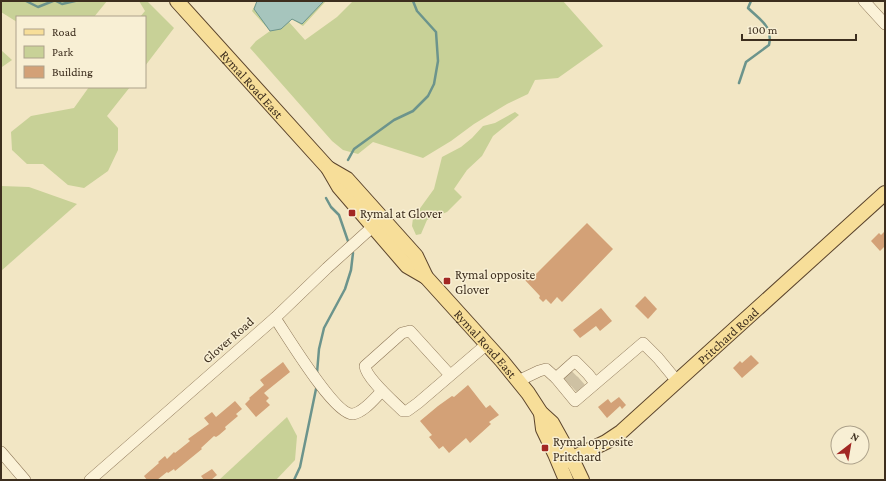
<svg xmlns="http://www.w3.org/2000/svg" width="886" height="481" font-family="'Crimson Pro',serif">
<rect width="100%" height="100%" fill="#f2e6c4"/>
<g fill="#c8d197">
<path d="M1 1H107L94 17H17V22L1 12Z"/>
<path d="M139 1H147L174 28 145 66V17H140L145 11Z"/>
<path d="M257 1H326L303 26 292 19 289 22 305 40 337 17 353 1H563L603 46 558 78 535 80 528 94 507 104 474 124 451 141 423 158 373 142 358 154 343 150 332 141 250 48 256 41 270 31 252 11Z"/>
<path d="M1 50 12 60 2 67 1 66Z"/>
<path d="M89 87H130L107 116 118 128V150L108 171 84 188 68 185 43 164H27L12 150 11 132 31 116 74 108Z"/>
<path d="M515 112 519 115 493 136 482 156 467 170 454 189 462 197 447 212 427 220 421 234 416 235 412 226 413 218 434 189 442 157 461 147 472 138 483 126 495 123Z"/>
<path d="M1 186 29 187 77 204 1 271Z"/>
<path d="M287 417 297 436 295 460 276 480H219Z"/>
</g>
<path fill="#a6c5bd" stroke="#6c948c" d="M257 1H324L302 24 292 19 281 29 270 31 254 9Z"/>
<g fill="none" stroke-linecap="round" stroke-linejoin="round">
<g stroke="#6c948c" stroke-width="2.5">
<path d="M26 1 38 7 53 1"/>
<path d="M56 1 62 4 75 1"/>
<path d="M739 83 746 62 769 45C773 26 761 21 748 8L751 1"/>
<path d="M348 160 354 149 394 120 413 111 428 96 434 84 438 61 436 32 417 11 413 1"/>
<path d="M326 198 331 207 339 215 349 244"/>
<path d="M317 373 319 349 324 328 345 289 351 270 353 253"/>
<path d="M294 480 300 467 316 389"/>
</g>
</g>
<g fill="#d3a177">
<path d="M587 223 613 249 562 302 557 297 551 304 546 299 543 302 539 298 540 296 524 279 532 272 535 275Z"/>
<path d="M885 231V246L880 251 871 241 879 233 881 235Z"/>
<path d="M645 296 657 309 648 319 635 306Z"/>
<path d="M601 308 612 321 600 331 596 326 580 338 573 330Z"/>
<path d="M751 355 759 363 742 378 733 368 740 361 742 363Z"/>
<path d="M283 362 290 372 264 393 269 398 266 401 270 405 256 417 245 404 250 399 249 398 264 385 260 380Z"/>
<path d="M468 385 486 408 490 405 499 415 489 422 491 424 470 443 466 438 449 453 443 446 439 449 429 437 432 435 420 421 438 406 452 396 454 397Z"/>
<path d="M619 397 626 405 622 409 620 406 607 418 598 407 608 399 611 403Z"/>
<path d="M235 401 242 409 236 414 238 416 225 427 226 429 219 435 216 437 214 436 201 448 202 449 175 471 174 469 168 473 167 472 157 480H147L144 476 159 463 158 462 165 456 167 459 174 452 175 453 190 441 188 439 209 424 204 418 212 412 216 417Z"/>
<path d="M212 469 217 475 211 480H204L201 476Z"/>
</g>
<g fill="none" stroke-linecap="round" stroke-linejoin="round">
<g stroke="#cec1a3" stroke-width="11" stroke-dasharray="11 5.5" stroke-linecap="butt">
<path d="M567 382 577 372"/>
<path d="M573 388 583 379"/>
</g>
<defs>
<g id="minor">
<path d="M864 1 885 24"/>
<path d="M275 318C286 334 335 416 353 414 364 412 374 399 382 391"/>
<path d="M450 375 410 331 402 333 365 366C366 378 394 402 403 411H407L418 403 487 344"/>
<path d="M518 381 539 371 546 369 556 378"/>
<path d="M595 383 588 374 575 361 556 378 575 401 643 343 658 358 677 381"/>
<path d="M1 452 25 480"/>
<path d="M90 480 275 318 327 268 379 221"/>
</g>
<g id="major">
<path id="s1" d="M177 1 328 168 339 187 407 266 426 277"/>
<path id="s2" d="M328 168 347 179 416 256 426 277 502 361 528 393 541 413 552 423 572 459 582 480"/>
<path d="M541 413 543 429 555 454 566 480"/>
<path id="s3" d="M560 464 606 442 621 432 885 193"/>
</g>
</defs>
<use href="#minor" stroke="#8e7758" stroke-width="12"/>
<use href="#major" stroke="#5c452d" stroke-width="16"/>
<use href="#minor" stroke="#fbf2d8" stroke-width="11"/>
<use href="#major" stroke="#f7de99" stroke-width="14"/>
</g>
<g fill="#a22723" stroke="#f8efd4" stroke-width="1.5">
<rect x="348" y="209" width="8" height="8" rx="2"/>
<rect x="443" y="277" width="8" height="8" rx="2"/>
<rect x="541" y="444" width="8" height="8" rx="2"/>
</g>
<g text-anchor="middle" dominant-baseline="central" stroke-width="3" stroke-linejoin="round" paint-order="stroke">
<g font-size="13" fill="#3d2e1e" stroke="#f8efd4">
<text stroke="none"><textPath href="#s1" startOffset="112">Rymal Road East</textPath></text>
<text stroke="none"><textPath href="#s3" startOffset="213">Pritchard Road</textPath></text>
<text transform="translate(228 340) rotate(-41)">Glover Road</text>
<text stroke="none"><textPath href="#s2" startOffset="238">Rymal Road East</textPath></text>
</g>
<g font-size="13" fill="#3d2e1e" stroke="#f8efd4" text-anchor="start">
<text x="360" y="213">Rymal at Glover</text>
<text x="455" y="274">Rymal opposite<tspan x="455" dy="15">Glover</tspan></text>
<text x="553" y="441">Rymal opposite<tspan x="553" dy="15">Pritchard</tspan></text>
</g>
</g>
<rect width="886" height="481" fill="none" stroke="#3d2e1e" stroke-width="4"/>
<rect x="16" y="16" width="130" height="72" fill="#f8efd4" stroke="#ada28b"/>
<rect x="24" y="29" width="20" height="6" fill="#f7de99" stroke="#ada28b"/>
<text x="52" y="36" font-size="12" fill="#3d2e1e">Road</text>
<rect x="24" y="46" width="20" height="12" fill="#c8d197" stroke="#ada28b"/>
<text x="52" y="56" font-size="12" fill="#3d2e1e">Park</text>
<rect x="24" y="66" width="20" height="12" fill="#d3a177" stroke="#ada28b"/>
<text x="52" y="76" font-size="12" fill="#3d2e1e">Building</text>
<g transform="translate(850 445) rotate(31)"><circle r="19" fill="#f8efd4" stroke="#ada28b"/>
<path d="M0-3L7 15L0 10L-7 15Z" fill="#a22723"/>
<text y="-6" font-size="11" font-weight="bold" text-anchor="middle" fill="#3d2e1e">N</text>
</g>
<path d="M742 34v6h114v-6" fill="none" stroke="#3d2e1e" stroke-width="2"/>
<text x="748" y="34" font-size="12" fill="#3d2e1e" stroke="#f8efd4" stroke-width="3" paint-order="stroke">100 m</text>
</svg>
